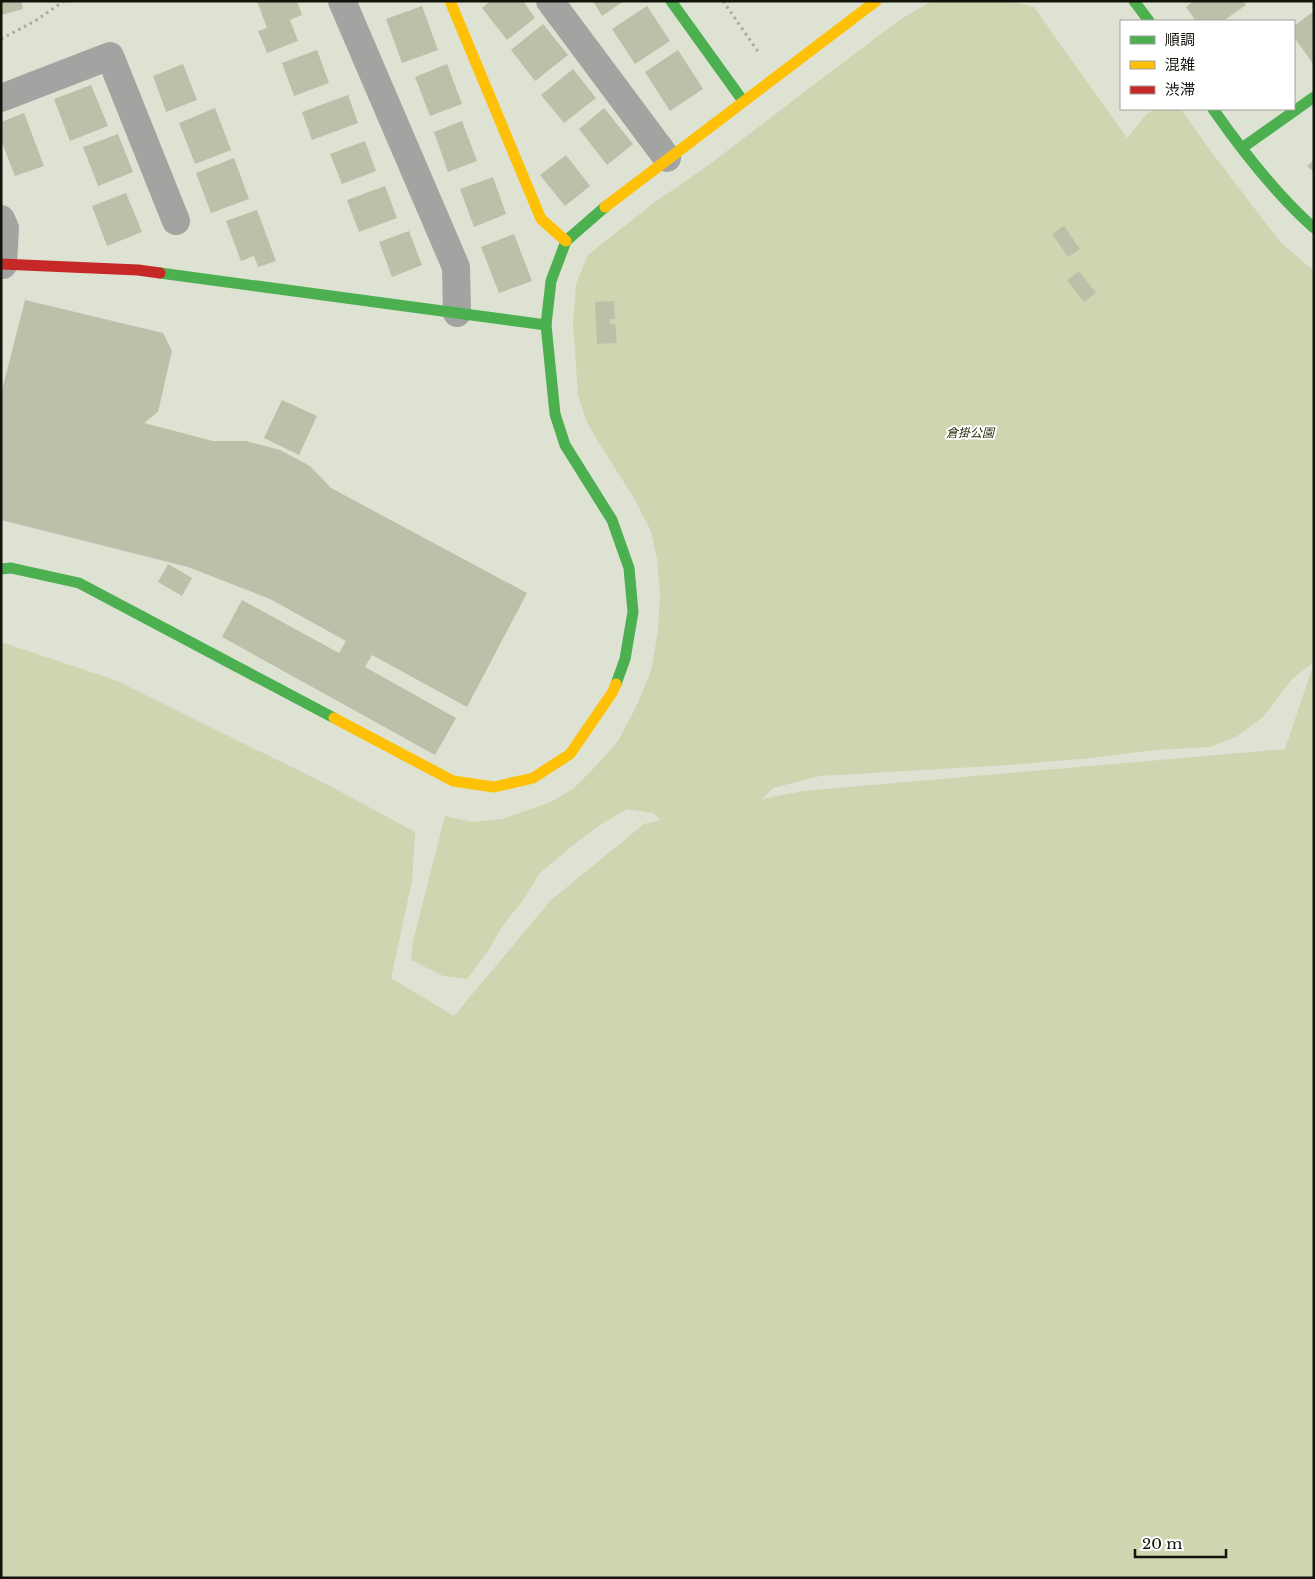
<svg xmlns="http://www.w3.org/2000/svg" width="1315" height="1579" font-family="'Libre Baskerville','Noto Sans JP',serif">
<rect width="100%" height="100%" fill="#dee2d3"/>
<path fill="#ced5b0" d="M932 1H1008L1034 7 1127 138 1146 115 1154 109H1181L1209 149 1281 243 1314 271V662L1292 679 1263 717 1236 737 1210 747 1154 750 1091 758 1009 765 820 776 773 788 762 799 803 791 1285 749 1314 663V1578H1V642L115 680 330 786 415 832 412 881 391 978 454 1016 551 900 644 824 661 820 653 813 627 809 603 823 573 845 540 873 523 900 501 928 489 950 467 979 443 976 411 960 413 941 445 816 473 822 502 819 551 802 573 789 596 766 618 741 635 709 651 671 658 632 660 595 657 559 651 531 634 498 597 440 586 420 578 395 573 323 576 284 588 255 655 202 706 167 878 36 903 18Z"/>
<g fill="#bcc0a9">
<path d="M1 1H21L23 9 1 15Z"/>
<path d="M257 1H297L302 15 290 20 298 41 267 53 258 31 267 28Z"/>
<path d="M490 1H523L535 18 507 40 482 8Z"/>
<path d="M593 1H624L602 16Z"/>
<path d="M1193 1H1243L1246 5 1223 21H1196L1186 7Z"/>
<path d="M422 6 438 50 402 63 386 19Z"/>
<path d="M647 6 670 41 635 64 612 29Z"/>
<path d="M1314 11V65L1294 37V26Z"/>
<path d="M543 24 568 55 535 81 511 50Z"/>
<path d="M317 50 329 83 294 96 282 63Z"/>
<path d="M678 50 703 89 670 111 645 72Z"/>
<path d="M183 64 197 100 166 112 153 76Z"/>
<path d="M447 64 462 104 430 116 415 77Z"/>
<path d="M573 69 596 98 564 123 541 95Z"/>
<path d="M91 85 108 126 70 141 54 99Z"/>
<path d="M348 95 358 123 312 140 302 112Z"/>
<path d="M215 108 231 150 195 164 179 123Z"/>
<path d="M604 108 633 144 607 165 579 129Z"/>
<path d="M24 113 44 166 15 176 1 140V122Z"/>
<path d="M462 121 477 161 448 172 434 132Z"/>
<path d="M118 134 133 172 98 186 83 147Z"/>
<path d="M365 141 376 171 342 184 330 154Z"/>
<path d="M566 155 590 186 565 206 540 175Z"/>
<path d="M234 158 249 199 211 213 196 173Z"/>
<path d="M1314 160V172L1307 166Z"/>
<path d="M493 177 506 214 474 227 460 189Z"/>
<path d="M385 186 397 218 359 232 347 200Z"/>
<path d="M126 193 142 232 107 246 92 206Z"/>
<path d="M257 210 276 261 258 267 254 256 241 261 226 221Z"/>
<path d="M1064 226 1080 249 1068 257 1052 234Z"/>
<path d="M409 231 422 265 392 277 379 242Z"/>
<path d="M514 234 532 281 499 293 481 247Z"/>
<path d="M1079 271 1096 293 1084 302 1067 280Z"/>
<path d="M25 300 163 333 172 351 158 412 144 423 213 441H246L280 450 310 466 331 488 527 593 467 707 372 655 365 667 456 718 435 755 222 637 242 600 339 653 346 641 270 599 188 567 1 520V386H3Z"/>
<path d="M614 301 615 319H609L610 324H615L617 343 597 344 595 302Z"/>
<path d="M282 400 317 416 299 455 264 438Z"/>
<path d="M168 564 192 578 182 596 158 582Z"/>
</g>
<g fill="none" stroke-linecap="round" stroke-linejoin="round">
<g stroke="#a7aaa3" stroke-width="3" stroke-dasharray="2.5 4" stroke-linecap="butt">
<path d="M723 1 759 53"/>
<path d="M1 39 35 21 64 1"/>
</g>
<g stroke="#a2a4a2" stroke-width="28">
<path d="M342 1 456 267 457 313"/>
<path d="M550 1 667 158"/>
<path d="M1 98 110 56 176 221"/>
<path d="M1 219 5 228 3 265"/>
</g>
<g stroke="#4caf50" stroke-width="11">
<path d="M671 1 743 101"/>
<path d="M1134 1 1149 21"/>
<path d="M1213 109C1243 152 1275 193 1314 228"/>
<path d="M1242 148 1314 97"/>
<path d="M605 207 566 241 551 281 546 325 555 414 565 445 612 520 629 568 633 612 625 659 616 684"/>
<path d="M160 273 546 325"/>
<path d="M1 569 11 568 79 583 334 718"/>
</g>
<g stroke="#ffc107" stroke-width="11">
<path d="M450 1 541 219 566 241"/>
<path d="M605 207 876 1"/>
<path d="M334 718 453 781 494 787 533 778 570 754 612 693 616 684"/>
</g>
<path stroke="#c62828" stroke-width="11" d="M1 264 138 270 160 273"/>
</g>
<g text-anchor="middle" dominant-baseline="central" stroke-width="4" stroke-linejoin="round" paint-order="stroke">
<g font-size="12" font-style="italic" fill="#282c06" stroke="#fff">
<text x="970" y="432">倉掛公園</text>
</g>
</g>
<rect width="1315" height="1579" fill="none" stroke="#12130a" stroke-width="5"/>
<rect x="1120" y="20" width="175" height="90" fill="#ffffff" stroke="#a0a19d"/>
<rect x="1130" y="36" width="25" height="8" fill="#4caf50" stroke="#a0a19d"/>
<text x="1165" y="45" font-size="15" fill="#12130a">順調</text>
<rect x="1130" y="61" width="25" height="8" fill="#ffc107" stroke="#a0a19d"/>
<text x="1165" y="70" font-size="15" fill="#12130a">混雑</text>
<rect x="1130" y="86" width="25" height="8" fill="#c62828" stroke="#a0a19d"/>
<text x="1165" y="95" font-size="15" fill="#12130a">渋滞</text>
<path d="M1135 1549v8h91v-8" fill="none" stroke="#12130a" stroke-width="2.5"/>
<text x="1142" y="1549" font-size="15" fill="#12130a" stroke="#ffffff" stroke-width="4" paint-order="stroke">20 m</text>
</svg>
